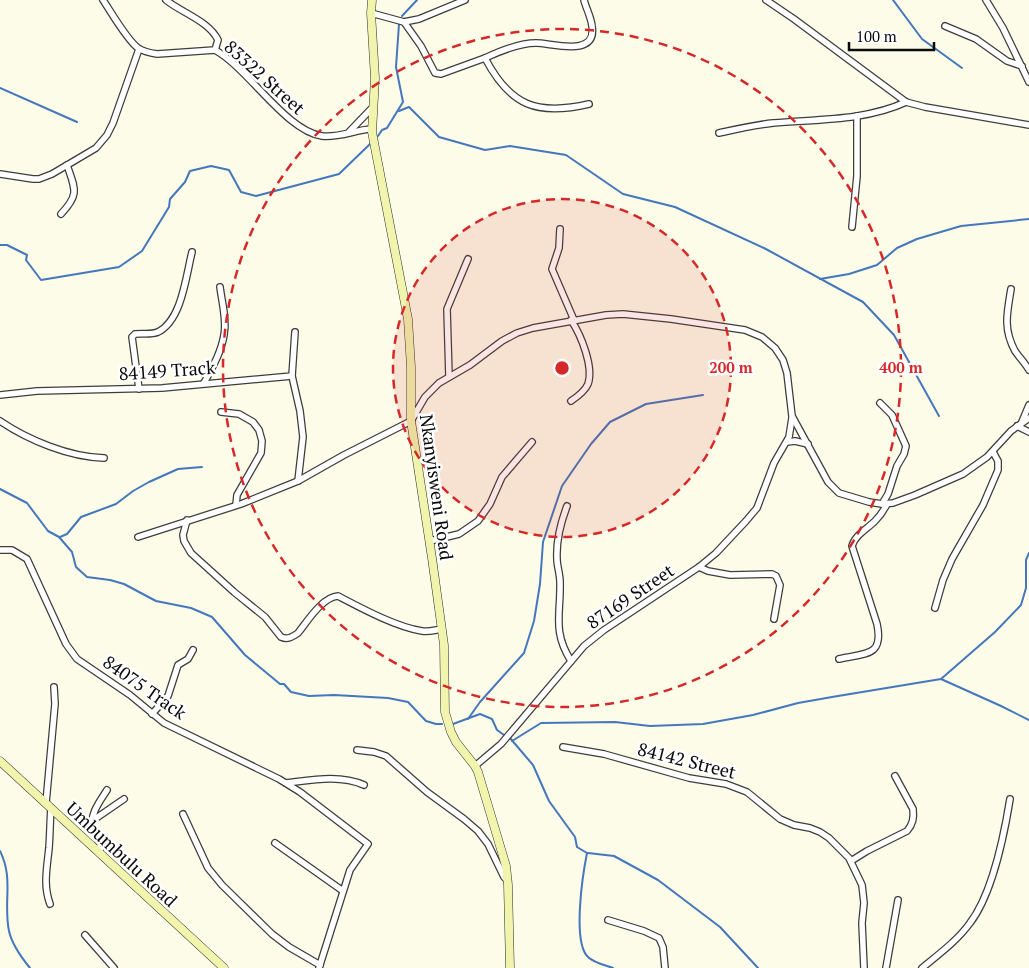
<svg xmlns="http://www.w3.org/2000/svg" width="1029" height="968" font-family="'PT Serif',serif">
<rect width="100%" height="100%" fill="#fcfce9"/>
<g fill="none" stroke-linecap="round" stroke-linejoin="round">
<g stroke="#47b" stroke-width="2">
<path d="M893 0 922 39 962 68"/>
<path d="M402 16 417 0"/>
<path d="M0 88 77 122"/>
<path d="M399 111 409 107 439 137 485 150 510 146 566 155 623 194 675 207 764 248 863 302 894 335 939 416"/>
<path d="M378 136 382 130 387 128 403 102 396 67 399 24"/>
<path d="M0 245H7L27 255 26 260 41 280 119 267 142 251 169 207 170 199 185 182 190 171 211 166 229 170 241 192 256 196 339 174 370 144"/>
<path d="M820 279 849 274 877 265 897 248 917 239 961 226 1029 219"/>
<path d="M0 489 27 503 48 531 59 537 72 552 76 567 87 577 110 580 124 584 156 601 191 608 212 617 245 655 280 684H284L291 692 309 696 334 695 388 698 408 702 426 721 436 724H442"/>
<path d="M60 537 67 534 81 517 116 504 133 491 149 482 178 469 202 467"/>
<path d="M941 679 1001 706 1029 720"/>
<path d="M468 719 480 702 524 653 534 621 540 584 543 542 562 486 591 444 610 422 646 404 703 395"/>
<path d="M453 724 480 714 492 719 497 730 504 735"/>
<path d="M510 738 533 765 549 801 575 837 577 847 587 853C583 873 572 942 588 957 594 963 605 965 613 968"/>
<path d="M512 741 541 723 615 722 650 726 703 724 753 715 798 703 832 697 941 679 995 632 1021 605 1026 588V560L1029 553"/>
<path d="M0 851C14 879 3 902 9 931 12 945 21 957 30 968"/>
<path d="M588 853 614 856 658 880 720 927 758 968"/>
</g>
<defs>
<g id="street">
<path d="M103 0C111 12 127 40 138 48 144 52 150 53 157 54L215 50C248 68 286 131 322 136 339 138 355 130 371 129"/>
<path d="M166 0C182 13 209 21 218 40L215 50"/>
<path d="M766 0 794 19 906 102 925 107 1029 125"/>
<path d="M986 0 1003 28 1029 82"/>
<path d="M371 13 404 22 419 19 465 0"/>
<path d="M404 22 421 46 435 73 441 74 485 58C510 106 537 116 589 104"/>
<path d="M945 26 976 39 1007 61 1022 66"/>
<path d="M485 58C500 51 520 43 536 43 552 43 597 58 592 26 591 17 586 8 584 0"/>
<path d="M349 132 372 108"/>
<path d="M719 133C737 129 754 125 773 123 817 119 865 121 906 102"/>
<path d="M0 174 33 179H39L52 174 96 148 107 135 113 123 139 49"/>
<path d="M61 214C80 194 75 189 67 165"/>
<path d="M852 227 857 176V116"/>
<path d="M560 229 559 248 552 269 574 320"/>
<path d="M1011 289C1007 313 1003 329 1015 351 1019 357 1025 363 1029 370"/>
<path d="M571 320C581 335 594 367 588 384 585 391 577 397 571 401"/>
<path d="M292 376 300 411 303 437 298 481"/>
<path d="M449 377 447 309 468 259"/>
<path d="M204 383C212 368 221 353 224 335 227 320 222 303 220 287"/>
<path d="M139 389 132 337 135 334C143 333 151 335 158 332 182 320 186 276 192 252"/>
<path d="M0 395 37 391 162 388 292 376 295 332"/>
<path d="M880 403 892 415 906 446 904 454 897 466 888 494 882 504"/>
<path d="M221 412 239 414 253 422 259 430 262 441 261 453 237 495 236 505"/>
<path d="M0 421C28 440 69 457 104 458"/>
<path d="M1021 424 1029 405"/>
<path d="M1017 426 1029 432"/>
<path d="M787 442 795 441 808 444"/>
<path d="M567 506C561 522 556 541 557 559 557 566 560 574 560 582 561 614 552 631 571 661"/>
<path d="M187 520 183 535 184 541 191 553 234 592 265 617 281 637C288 640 292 637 298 633 307 622 322 597 338 596 361 608 396 627 422 631 429 632 435 630 442 629"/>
<path d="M138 537 241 504 298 481 344 455 411 421 425 397 439 383 470 365 502 341 517 333 533 328 606 315 623 314 671 319 745 330 762 337 775 348 783 360 787 373 792 416 828 482 839 493 869 502 882 504 893 503 915 495 963 474 987 457 1011 431 1029 418"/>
<path d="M430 541 459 534 478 521 490 504 502 477 532 442"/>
<path d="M0 550H12L27 559 66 644 77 659 130 695 164 723 279 779 300 792 368 844 350 870 319 968"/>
<path d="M699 567 708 571 730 575 772 574 776 576 780 585 774 619"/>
<path d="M935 608 943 580 952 559 983 505 998 470V461L993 452"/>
<path d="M839 659C865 653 884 657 877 624L852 546C855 535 867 529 875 521 880 516 884 510 887 504"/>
<path d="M152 714 168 696 178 665 188 659 193 650"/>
<path d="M563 747 604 754 689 778 726 784 747 792 780 819 794 825 810 828 820 832 829 838 849 858 862 885 864 903 862 923 864 968"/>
<path d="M357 750 374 752 386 756 427 792 464 819 478 831 488 844 504 877 508 881"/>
<path d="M475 766 501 744 584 646 604 630 699 567 716 553 746 521 757 508 774 463 789 437 792 418"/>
<path d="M286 783C311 780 340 774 364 785"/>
<path d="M46 803 55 704 54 687"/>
<path d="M183 814 208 868 222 885 272 934 289 947 320 965"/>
<path d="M92 821 124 799"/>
<path d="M275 843 343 891"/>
<path d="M99 852 101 847C99 840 95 835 93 828 89 815 100 801 107 790"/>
<path d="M851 861 867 851 907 831C913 824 914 818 913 809L895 776"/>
<path d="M50 904C43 885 47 868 49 848 50 835 50 821 51 808"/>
<path d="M608 920 644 931 659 938 663 947 665 968"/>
<path d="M85 935 114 968"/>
<path d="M886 968 898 900"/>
<path d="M922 968C939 954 957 941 970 923 993 893 1004 836 1010 799"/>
</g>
<g id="secondary">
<path d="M372 0 371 13 375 78 372 132 408 319 411 367V421L432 558 444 645 445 712 451 732 456 742 475 766 478 772 506 866 508 885 510 968"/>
<path d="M0 761 224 968"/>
</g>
</defs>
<use href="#street" stroke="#3d3d3d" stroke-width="8"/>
<use href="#secondary" stroke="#2c2c2c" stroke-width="9"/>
<use href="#street" stroke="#fff" stroke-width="5.5"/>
<use href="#secondary" stroke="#f0f4ac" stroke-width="8"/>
</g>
<circle cx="562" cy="368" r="169" fill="#d62828" fill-opacity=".12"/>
<g fill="none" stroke="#d62828" stroke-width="2.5" stroke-dasharray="9 6">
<circle cx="562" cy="368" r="169"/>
<circle cx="562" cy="368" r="339"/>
</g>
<g text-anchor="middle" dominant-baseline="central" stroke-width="5" stroke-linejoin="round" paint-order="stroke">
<g font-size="18" fill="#0a0a0a" stroke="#fff">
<text transform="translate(265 77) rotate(42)">83322 Street</text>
<text transform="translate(167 370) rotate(-4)">84149 Track</text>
<text transform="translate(437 487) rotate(82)">Nkanyisweni Road</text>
<text transform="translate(630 596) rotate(-34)">87169 Street</text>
<text transform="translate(145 687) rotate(35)">84075 Track</text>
<text transform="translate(687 760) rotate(14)">84142 Street</text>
<text transform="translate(122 854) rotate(43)">Umbumbulu Road</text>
</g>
</g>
<circle cx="562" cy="368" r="8" fill="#d62828" stroke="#fff" stroke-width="2.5"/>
<g font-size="15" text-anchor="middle" font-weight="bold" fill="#d62828" stroke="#fff" stroke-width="5" stroke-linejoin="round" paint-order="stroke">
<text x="731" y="373">200 m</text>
<text x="901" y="373">400 m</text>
</g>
<path d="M849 42v8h85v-8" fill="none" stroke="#0a0a0a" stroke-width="2.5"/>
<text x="856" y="42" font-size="15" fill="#0a0a0a" stroke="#ffffff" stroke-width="4" paint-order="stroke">100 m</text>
</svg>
